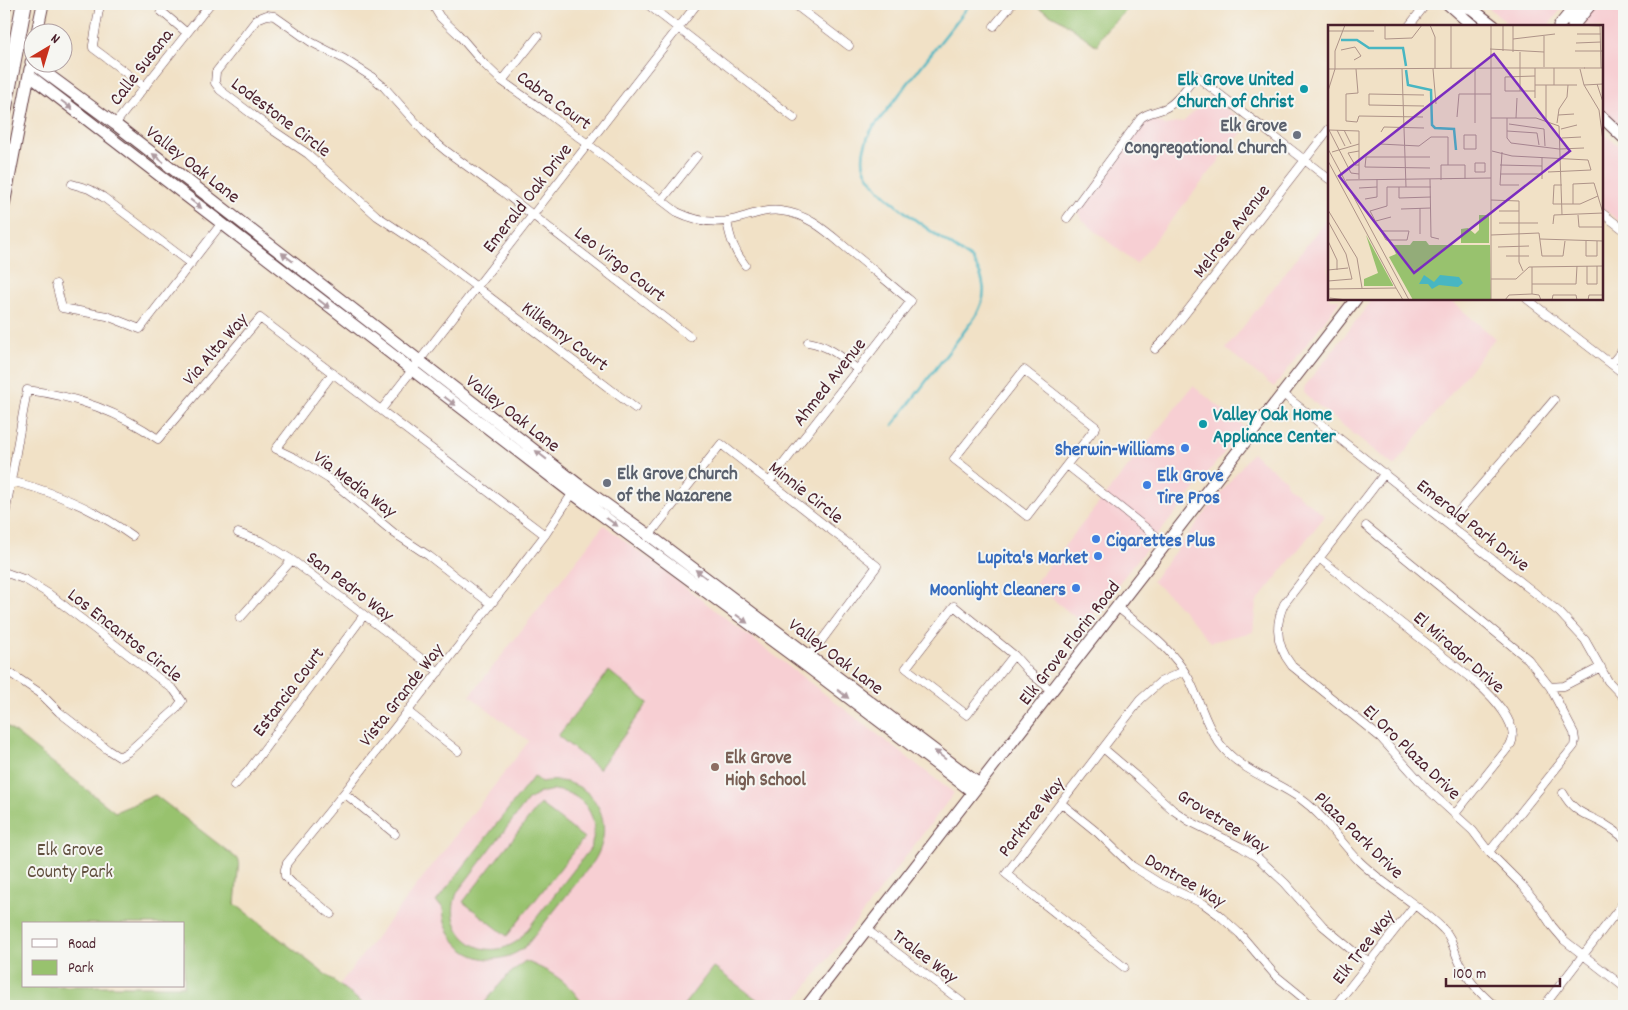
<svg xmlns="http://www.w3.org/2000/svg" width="1628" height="1010" font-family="Dekko,sans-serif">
  <rect width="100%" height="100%" fill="#f6f6f2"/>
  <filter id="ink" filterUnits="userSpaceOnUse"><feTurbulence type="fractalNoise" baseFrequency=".02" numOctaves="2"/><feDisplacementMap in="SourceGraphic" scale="10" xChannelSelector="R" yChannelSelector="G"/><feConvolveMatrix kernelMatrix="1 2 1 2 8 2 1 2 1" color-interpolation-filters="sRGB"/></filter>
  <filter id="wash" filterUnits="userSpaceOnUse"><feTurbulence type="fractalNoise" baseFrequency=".0096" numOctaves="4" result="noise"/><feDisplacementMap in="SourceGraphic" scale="20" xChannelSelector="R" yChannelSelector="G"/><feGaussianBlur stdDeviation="1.12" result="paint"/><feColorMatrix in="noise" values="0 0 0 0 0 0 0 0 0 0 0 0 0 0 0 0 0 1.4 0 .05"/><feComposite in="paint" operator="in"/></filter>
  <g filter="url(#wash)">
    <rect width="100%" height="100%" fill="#f1e1c6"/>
    <path fill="#f7cfd3" d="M1484,4H1565L1548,26H1510Z
      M1596,4H1624V129L1602,111V26H1579Z
      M1210,96L1248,125L1136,264L1083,221L1077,208L1146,116L1164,125L1183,122Z
      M1602,136H1606L1624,149V225L1602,208Z
      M1329,216V299H1341L1274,387L1226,349Z
      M1373,299H1449L1495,338L1394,466L1306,396L1303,391L1305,386Z
      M1193,386L1245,427L1085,625L1034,584Z
      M1252,453L1285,479L1287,486L1325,516L1256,603L1253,632L1211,642L1171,597L1152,581Z
      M604,525L954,793L792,1006H366L339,985L529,741L470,696Z"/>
    <path fill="#98c26e" stroke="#71704c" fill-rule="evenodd" d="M1031,4H1127V10C1114,23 1103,28 1097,46L1061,20Z
      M609,671L648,703L599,769L558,736Z
      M4,724L115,812L155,795L239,860L235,904L366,1006H4ZM24,924H184V986H24Z
      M534,776L541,782C590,772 620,820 594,861L526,946C491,975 444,953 443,907L436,902ZM553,790C585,792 602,819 590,849L520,939C484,968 439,932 458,891L528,800L540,793Z
      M540,804L584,838L507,936L463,902Z
      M525,961C552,972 568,981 584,1006H482L506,977Z
      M713,967L766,1006H683Z"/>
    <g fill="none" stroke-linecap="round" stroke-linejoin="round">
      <path stroke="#48b6c2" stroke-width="2.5" d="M893,425L975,317C988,296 986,280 972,260C948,242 870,194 864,166C861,155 866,139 872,129L970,4"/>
    </g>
  </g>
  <g filter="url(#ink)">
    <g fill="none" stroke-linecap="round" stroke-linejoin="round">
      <g stroke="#633c42" stroke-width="9">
        <path id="street" d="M100,4L93,45V48L145,87
          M161,4V11L187,33
          M432,4L440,17L458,34L483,63L502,81L547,113L677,212C696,221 716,225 736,219C751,215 765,209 781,211C811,214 832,237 855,255C874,270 892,286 911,301L769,482
          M647,4L794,118
          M794,4L849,46
          M994,26L1012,4
          M1409,26L1426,4
          M502,81L538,36
          M115,124L210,4
          M72,184L89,189L103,197L191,264
          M662,200L697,156
          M1602,213L1624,230
          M1067,218L1141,118C1149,111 1160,112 1169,106C1180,99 1188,85 1196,76L1329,179
          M727,221C730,238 734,251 745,265
          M56,284L62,308L107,316L140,329L221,224
          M1527,299L1624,374
          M808,342C828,345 842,357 858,370
          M1155,349L1167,337L1329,129
          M1611,364L1624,348
          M1024,370L1096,427L1027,516L954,459Z
          M333,373L276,449L295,458L329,479L394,533L429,556L491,604
          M1283,394L1559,612L1585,640L1608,681L1624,698
          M635,408L428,250L377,216L308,154L274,131L220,90L215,83L216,72L257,19L267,15L274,16L311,42L344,59L372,77L384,87L427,135L446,151L503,192L690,337
          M381,410L697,4
          M1067,465L1166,544
          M1385,473L1284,604C1274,626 1277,647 1292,666L1381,738L1425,787L1473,831L1489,852L1523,886L1536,902L1552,926L1564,940L1624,987
          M11,481C55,492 95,509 132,536
          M4,521L27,390C76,396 118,411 158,439L260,318L545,535
          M1448,524L1554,400
          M1366,526L1528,659L1550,687L1574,733L1575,740L1574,746L1489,852
          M238,533L263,542L292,560L439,672
          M648,537L721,444L877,566L807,660
          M1319,558L1478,684C1492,696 1520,725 1511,744L1455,814
          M4,572L26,580L49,594L174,690L182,701L176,709L128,752L119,757L108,750L59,712L40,693L4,669
          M954,606L1014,655L967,715L906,668Z
          M1117,607C1144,629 1172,648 1189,679C1201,703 1206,729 1225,750C1246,773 1276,781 1301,799C1325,816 1339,841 1360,862C1386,887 1418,904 1443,929C1452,937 1453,948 1458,959C1466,978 1479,993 1495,1006
          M240,618L292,560
          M1014,655L1029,672L1052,691
          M1550,687L1564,686L1601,667
          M407,711L458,751
          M1103,748L1137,777L1173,810L1189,821L1241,847L1257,857L1285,883L1323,926L1354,952L1370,962
          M234,786L248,771L364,615
          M344,793L395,834
          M1563,793C1574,813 1586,814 1604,824C1611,828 1618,833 1624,838
          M1061,803L1098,833L1132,866L1161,884L1204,904L1219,915L1240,934L1275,975L1313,1006
          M331,914L293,884L285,876V869L287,863L344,793L545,535L574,491
          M866,929L967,1006
          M1124,967L1006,874L1140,700L1160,682L1184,671
          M1335,1006L1414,906
          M1544,1006L1624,902"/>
      </g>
      <g stroke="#633c42" stroke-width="13">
        <path id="secondary" d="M1448,4L1473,26
          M1460,4L1472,9L1494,26
          M1559,26L1577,4
          M1573,26L1591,4
          M37,32L43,4
          M31,62L115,124L579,485L649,535L979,784
          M29,75L572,493L804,664L973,792
          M1602,117L1624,138
          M4,205L30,69
          M807,1006L1356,299"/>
      </g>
      <g stroke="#633c42" stroke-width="17">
        <path id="highway" d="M4,5V4
          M4,110L24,4"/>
      </g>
      <use href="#street" stroke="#fff" stroke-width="8"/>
      <use href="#secondary" stroke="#fff" stroke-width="11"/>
      <use href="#highway" stroke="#fff" stroke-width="15"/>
    </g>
    <defs><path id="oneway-solid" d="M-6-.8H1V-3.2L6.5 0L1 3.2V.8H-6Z" transform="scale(1.25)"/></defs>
    <g fill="#ae9aa0">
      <use href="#oneway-solid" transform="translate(67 105) rotate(37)"/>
      <use href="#oneway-solid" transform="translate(158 158) rotate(-142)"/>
      <use href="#oneway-solid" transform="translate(196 204) rotate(38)"/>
      <use href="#oneway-solid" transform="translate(287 257) rotate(-142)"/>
      <use href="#oneway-solid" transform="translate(324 304) rotate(38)"/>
      <use href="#oneway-solid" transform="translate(450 401) rotate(37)"/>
      <use href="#oneway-solid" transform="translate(541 455) rotate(-142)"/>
      <use href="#oneway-solid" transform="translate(612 522) rotate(36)"/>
      <use href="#oneway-solid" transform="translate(701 574) rotate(-143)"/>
      <use href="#oneway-solid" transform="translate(742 619) rotate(36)"/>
      <use href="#oneway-solid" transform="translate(843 694) rotate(37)"/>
      <use href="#oneway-solid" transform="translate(940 755) rotate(-143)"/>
    </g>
  </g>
  <g fill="#0f9aa8" stroke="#f6f6f2" stroke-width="2">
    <circle cx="1304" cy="89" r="5"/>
    <circle cx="1203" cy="424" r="5"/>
  </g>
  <g fill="#6b7280" stroke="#f6f6f2" stroke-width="2">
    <circle cx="1297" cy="135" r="5"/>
    <circle cx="607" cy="483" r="5"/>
  </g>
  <g fill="#3f7fe0" stroke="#f6f6f2" stroke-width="2">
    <circle cx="1185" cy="448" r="5"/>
    <circle cx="1147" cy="485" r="5"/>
    <circle cx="1096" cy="539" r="5"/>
    <circle cx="1098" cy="556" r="5"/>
    <circle cx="1076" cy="588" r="5"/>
  </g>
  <circle fill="#8d6e63" stroke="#f6f6f2" stroke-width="2" cx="715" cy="767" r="5"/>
  <g text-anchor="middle" stroke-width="4" stroke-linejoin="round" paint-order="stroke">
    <g font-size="19" fill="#4a1f2b" stroke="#f6f6f2">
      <text transform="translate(140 66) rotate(-52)" y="7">Calle Susana</text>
      <text transform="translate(555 99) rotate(36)" y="7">Cabra Court</text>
      <text transform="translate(282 116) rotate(37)" y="7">Lodestone Circle</text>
      <text transform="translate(194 163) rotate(38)" y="7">Valley Oak Lane</text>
      <text transform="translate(526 197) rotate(-52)" y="7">Emerald Oak Drive</text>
      <text transform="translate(1230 230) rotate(-52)" y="7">Melrose Avenue</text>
      <text transform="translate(621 263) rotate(38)" y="7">Leo Virgo Court</text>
      <text transform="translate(566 335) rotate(37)" y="7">Kilkenny Court</text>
      <text transform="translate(214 348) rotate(-49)" y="7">Via Alta Way</text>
      <text transform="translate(828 381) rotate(-52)" y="7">Ahmed Avenue</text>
      <text transform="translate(514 412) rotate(38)" y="7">Valley Oak Lane</text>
      <text transform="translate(356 483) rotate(37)" y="7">Via Media Way</text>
      <text transform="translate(807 491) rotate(38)" y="7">Minnie Circle</text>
      <text transform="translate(1474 524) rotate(38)" y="7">Emerald Park Drive</text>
      <text transform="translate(351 585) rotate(37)" y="7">San Pedro Way</text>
      <text transform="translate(126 634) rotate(38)" y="7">Los Encantos Circle</text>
      <text transform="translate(1068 642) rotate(-52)" y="7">Elk Grove Florin Road</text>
      <text transform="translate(1460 651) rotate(41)" y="7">El Mirador Drive</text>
      <text transform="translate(837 655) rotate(37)" y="7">Valley Oak Lane</text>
      <text transform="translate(287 691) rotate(-53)" y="7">Estancia Court</text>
      <text transform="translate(400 694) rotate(-52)" y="7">Vista Grande Way</text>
      <text transform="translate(1413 751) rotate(44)" y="7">El Oro Plaza Drive</text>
      <text transform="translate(1030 816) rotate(-52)" y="7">Parktree Way</text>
      <text transform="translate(1224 820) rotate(32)" y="7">Grovetree Way</text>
      <text transform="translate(1360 834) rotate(44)" y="7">Plaza Park Drive</text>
      <text transform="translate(1186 879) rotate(30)" y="7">Dontree Way</text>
      <text transform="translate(1362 946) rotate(-52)" y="7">Elk Tree Way</text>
      <text transform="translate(926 955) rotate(37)" y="7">Tralee Way</text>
    </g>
    <g font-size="19" font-weight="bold" fill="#0d838f" stroke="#f6f6f2" text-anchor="end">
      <text x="1294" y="85">Elk Grove United<tspan x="1294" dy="22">Church of Christ</tspan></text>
      <text x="1213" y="420" text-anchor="start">Valley Oak Home<tspan x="1213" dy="22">Appliance Center</tspan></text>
    </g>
    <g font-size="19" font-weight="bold" fill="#5b616d" stroke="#f6f6f2" text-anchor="end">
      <text x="1287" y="131">Elk Grove<tspan x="1287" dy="22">Congregational Church</tspan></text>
      <text x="617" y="479" text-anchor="start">Elk Grove Church<tspan x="617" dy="22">of the Nazarene</tspan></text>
    </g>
    <g font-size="19" font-weight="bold" fill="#366cbe" stroke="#f6f6f2" text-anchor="end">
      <text x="1175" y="455">Sherwin-Williams</text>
      <text x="1157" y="481" text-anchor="start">Elk Grove<tspan x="1157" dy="22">Tire Pros</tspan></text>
      <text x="1106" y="546" text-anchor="start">Cigarettes Plus</text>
      <text x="1088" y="563">Lupita's Market</text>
      <text x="1066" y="595">Moonlight Cleaners</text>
    </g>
    <g font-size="19" font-weight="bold" fill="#785e54" stroke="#f6f6f2" text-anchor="start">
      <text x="725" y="763">Elk Grove<tspan x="725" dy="22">High School</tspan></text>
    </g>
    <g font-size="19" fill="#61503f" stroke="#f6f6f2">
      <text x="70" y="855">Elk Grove<tspan x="70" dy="22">County Park</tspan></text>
    </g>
  </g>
  <g transform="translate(1328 25)">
    <rect width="275" height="275" fill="#f1e1c6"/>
    <path d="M151,190H161V218H133V204L140,203L147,209L151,205ZM38,210L65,260V261H36V254L50,248ZM85,216H98L101,220H162L163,275H85L61,232L68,229L64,220H82Z" fill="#98c26e"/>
    <path d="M96,250L106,257L112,250L131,252L135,258L130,262L111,260L104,264L100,259H91Z" fill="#48b6c2"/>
    <path fill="none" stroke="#48b6c2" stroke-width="2.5" d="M13,15H29L41,23H75L78,41M78,45L80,60L103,65L104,100L107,103L126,104L128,125"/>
    <path fill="none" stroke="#ae9388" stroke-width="1" d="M57,0V14L84,13L94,0M102,0L107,12V43M163,0V31M175,0V26M249,0L272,1M272,0L273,43M0,6H46M249,9H273M216,11V42M185,14L227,9M248,18L273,17M162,24L216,27M13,25L27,22L33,31L26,35M247,26H274M185,27V0M192,27V66M163,29V275M123,43V0M175,43H257M207,43V73M226,43V60M256,43H275M0,44L177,43M7,44V26L17,0M28,44L30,68L18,69V96L29,97L31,91L95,92M74,44L78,162M105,44L108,79M252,44L256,60L271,85L275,116M269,59L275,77M207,60H249M218,60V97M256,60L275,59M0,66L7,44M207,66H177V52L207,51M96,70L41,69V80L96,81M230,90L246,89M129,92L131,69H163M163,93H208L231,101L234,190M179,93V113L183,118L231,124L256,123M188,93L189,73M147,98V44M229,98L231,84L239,72L240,60M181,99L216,104L217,121M233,104L249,100M1,105L31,106V154M1,105L23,148L31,149M9,105L17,121M16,105L23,119M179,106L209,108L211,120M53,107L56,102L96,103M136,110H148V124H136ZM234,113L253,112M52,119L91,121L103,112H120V140M0,124L81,275M164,126L184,131L260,135L263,145L220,147M4,127L31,119M174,127L172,160H191M102,132H38L37,142L102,143M0,136L68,263M147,138H157V147H147ZM31,140H27L20,128L31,126M172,140L214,141M172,149H214M102,154L103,212L111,214M214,154V132M18,155L163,153M113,155V140H137V154M234,160H226L225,179H252L270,171M71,162V173L103,172M31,163L49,162M37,174L49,172V154M163,175L191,176V237L195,246M245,179V159L266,158L275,188M92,183V209M73,184L103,183M0,185L29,233L34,263M171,186H191M250,190L251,202H275M0,196L18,229L24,254L0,256M48,196L63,192M171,198H210M225,199L226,190L275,188M53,206H81L79,215H58L50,201L42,186L59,181V162H103M163,210L211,208L214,231H235L237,216M212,214L275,216M0,216L9,235V245M258,216V231H269V216M170,222L201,221M178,231H201M259,241V259H269V241M204,242V269M0,245L20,243M163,254H188L201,242L275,241M204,259H248L249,241M0,264L68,263L75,275M2,273L19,275M177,275L181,270L204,269L211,270L213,275M224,275L225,270H248L249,275M260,275L261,270H275"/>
    <path fill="#7b2cbf" fill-opacity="0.15" stroke="#7b2cbf" stroke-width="2.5" d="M166,29L242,126L86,248L11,151Z"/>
    <rect width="275" height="275" fill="none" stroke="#4a1f2b" stroke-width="2.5"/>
  </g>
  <rect width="1628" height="1010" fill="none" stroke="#f6f6f2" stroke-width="20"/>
  <rect x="22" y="922" width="162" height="65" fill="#f6f6f2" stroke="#b1a0a2"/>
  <rect x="32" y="939" width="25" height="8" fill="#ffffff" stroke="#b1a0a2"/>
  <text x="68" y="948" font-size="15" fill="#4a1f2b">Road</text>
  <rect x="32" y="960" width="25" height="15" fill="#98c26e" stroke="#b1a0a2"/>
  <text x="68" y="972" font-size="15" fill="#4a1f2b">Park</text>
  <g transform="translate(48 48) rotate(38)"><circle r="24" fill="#f6f6f2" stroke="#b1a0a2"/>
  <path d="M0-4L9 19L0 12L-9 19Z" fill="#c8321e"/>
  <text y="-8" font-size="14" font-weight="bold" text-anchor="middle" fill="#4a1f2b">N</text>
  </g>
  <path d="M1446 978v8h114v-8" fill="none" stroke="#4a1f2b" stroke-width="2.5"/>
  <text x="1453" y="978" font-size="15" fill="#4a1f2b" stroke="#f6f6f2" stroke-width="4" paint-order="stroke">100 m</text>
</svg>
